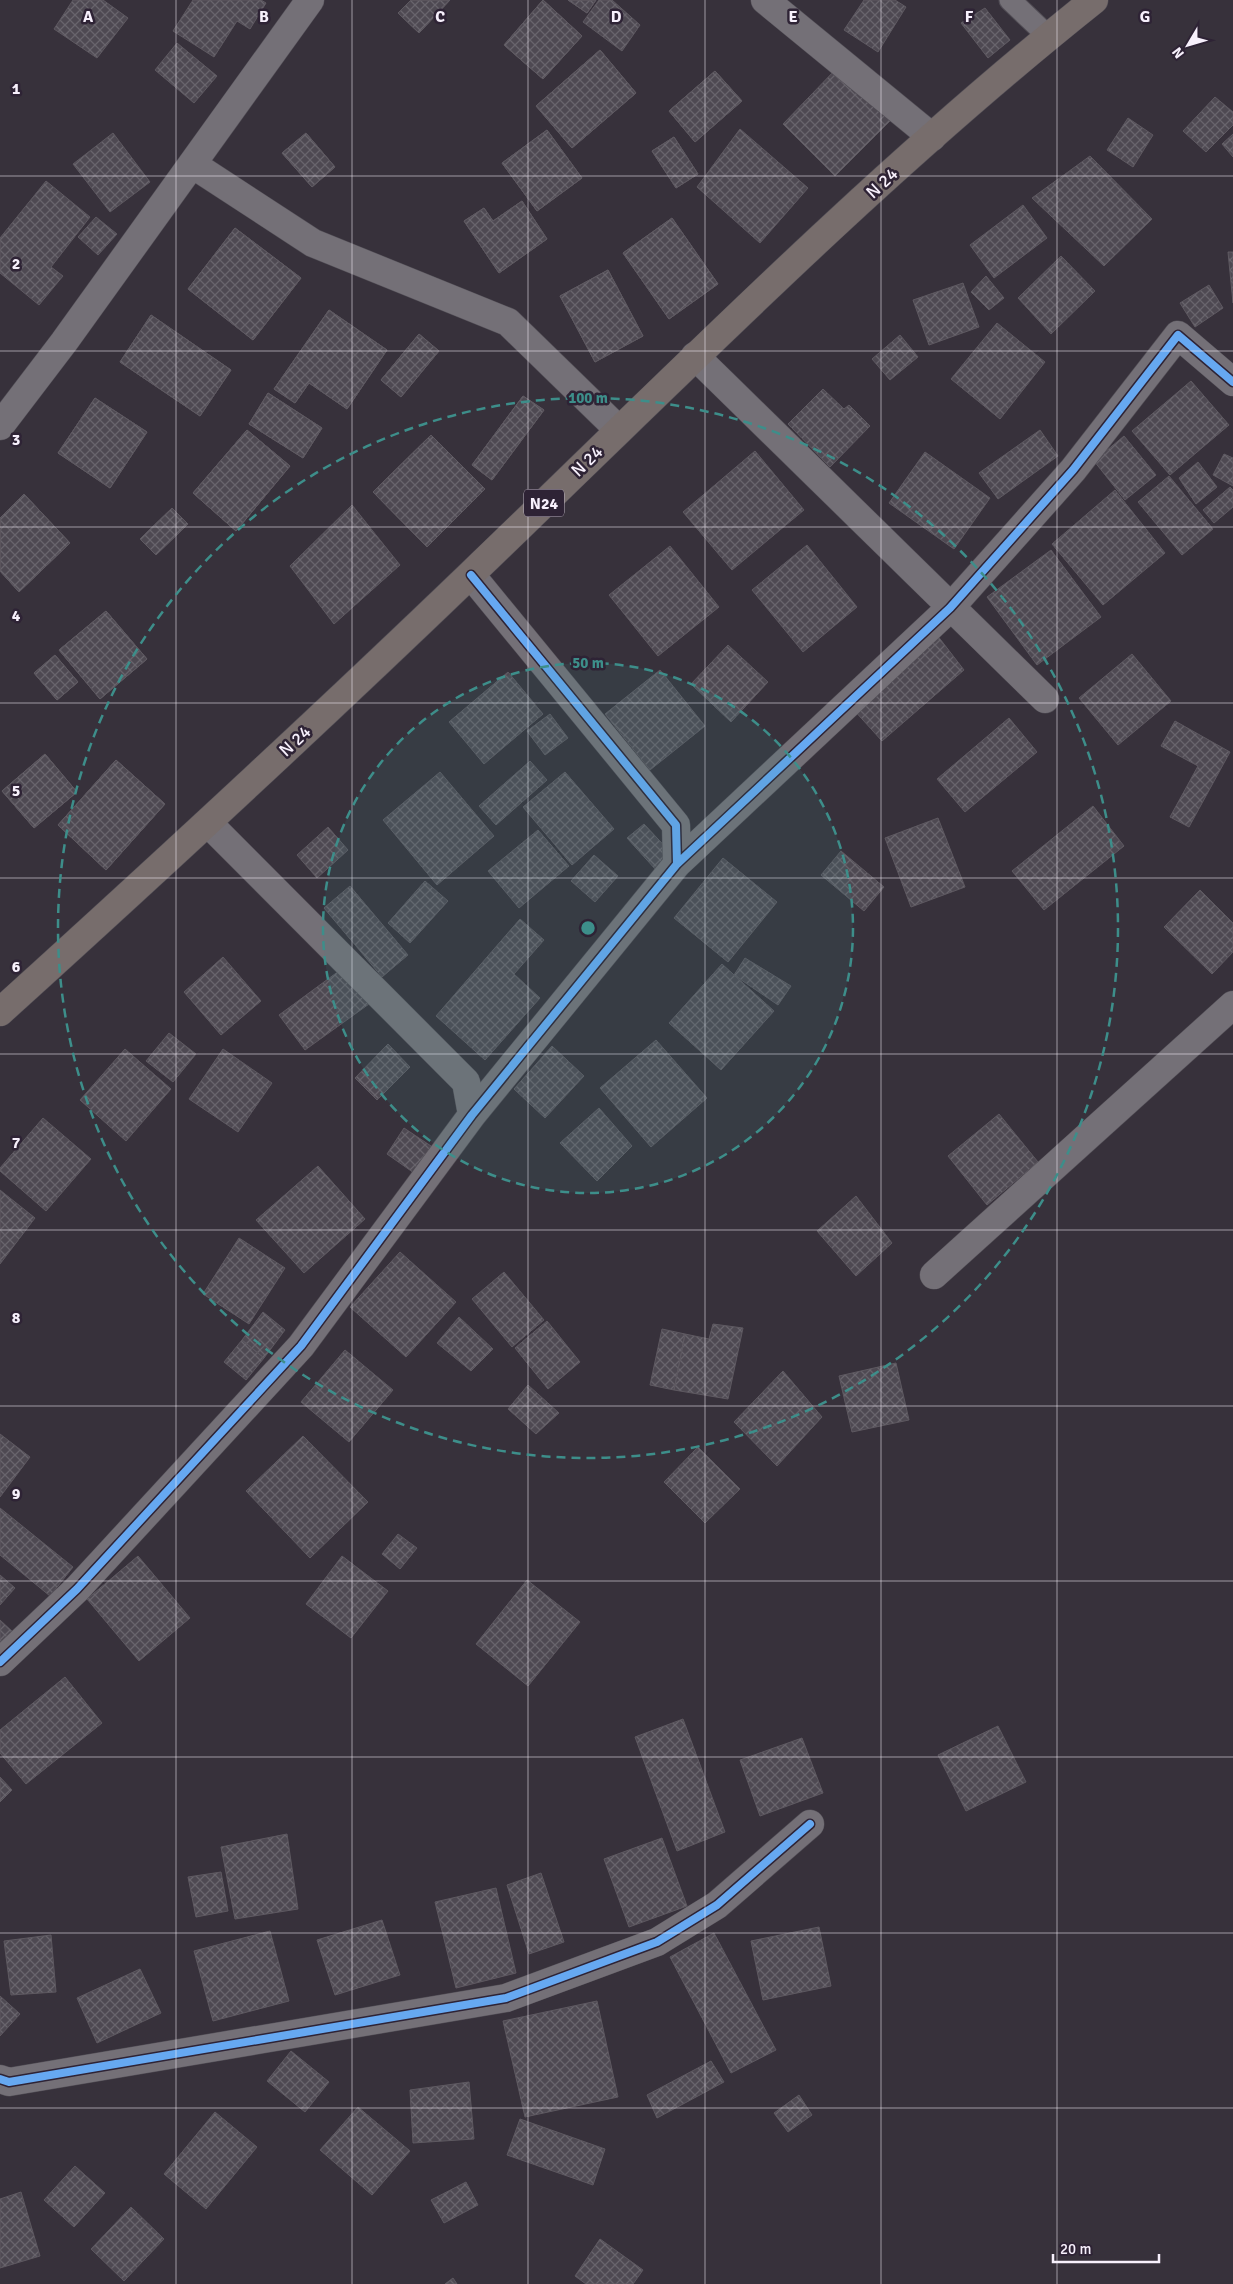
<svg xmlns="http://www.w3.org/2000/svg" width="1233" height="2284" font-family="Signika,sans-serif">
  <defs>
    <pattern id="building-cross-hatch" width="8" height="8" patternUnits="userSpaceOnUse" patternTransform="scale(1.25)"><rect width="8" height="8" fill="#4e4952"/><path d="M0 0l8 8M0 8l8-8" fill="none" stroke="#68646c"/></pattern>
  </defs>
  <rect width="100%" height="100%" fill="#37313b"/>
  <path fill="url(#building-cross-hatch)" stroke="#5e5961" d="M73,0H103L128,18L97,58L54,29Z
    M193,0H261L266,3L250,29L237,21L214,57L173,31Z
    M411,0H450L419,33L398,13Z
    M411,0H450L419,33L398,13Z
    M543,0L582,36L543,79L504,45Z
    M543,0L582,36L543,79L504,45Z
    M568,0H596L587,13Z
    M568,0H596L587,13Z
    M599,0H612L640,25L622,51L583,22Z
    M864,0H895L906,7L878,52L844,30Z
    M985,8L1010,40L988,58L961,23Z
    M177,43L217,76L194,103L155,70Z
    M600,50L636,93L572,148L536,106Z
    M600,50L636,93L572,148L536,106Z
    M837,68L890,121L835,176L783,124Z
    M715,71L742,101L695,142L669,111Z
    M715,71L742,101L695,142L669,111Z
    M1215,97L1233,112V125L1206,152L1183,131Z
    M1128,118L1153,135L1133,167L1107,150Z
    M740,129L808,188L760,243L697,187Z
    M547,130L582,178L537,211L502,163Z
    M547,130L582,178L537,211L502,163Z
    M113,133L150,182L110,212L73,164Z
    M306,133L335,167L312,187L282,153Z
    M306,133L335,167L312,187L282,153Z
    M1233,134V157L1222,144Z
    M674,137L698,174L676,188L652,151Z
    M674,137L698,174L676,188L652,151Z
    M1090,156L1152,219L1104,266L1032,198Z
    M46,181L90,217L51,267L63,276L39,305L0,273V238Z
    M522,201L547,239L499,273L464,221L484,208L493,221Z
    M522,201L547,239L499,273L464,221L484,208L493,221Z
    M1023,205L1047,238L994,278L970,245Z
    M96,217L117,234L98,255L78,237Z
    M672,218L718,284L669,319L623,253Z
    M672,218L718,284L669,319L623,253Z
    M235,228L301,278L253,340L188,289Z
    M235,228L301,278L253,340L188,289Z
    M1228,252H1233V303Z
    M1061,256L1095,291L1051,334L1018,298Z
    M608,270L643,336L595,362L560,296Z
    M608,270L643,336L595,362L560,296Z
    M986,276L1004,298L989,310L971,292Z
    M963,283L979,327L929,345L913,300Z
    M1209,285L1223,308L1195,327L1180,303Z
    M329,310L387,350L347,409L309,383L295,403L274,389Z
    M329,310L387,350L347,409L309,383L295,403L274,389Z
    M151,315L231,370L200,416L120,362Z
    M151,315L231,370L200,416L120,362Z
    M997,323L1045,362L1000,419L951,379Z
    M419,334L439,351L401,397L381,380Z
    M419,334L439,351L401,397L381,380Z
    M900,335L918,357L890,380L872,359Z
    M1191,381L1229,425L1170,475L1132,431Z
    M823,389L844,409L849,405L870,426L830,467L788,424Z
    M268,393L322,428L303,458L249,424Z
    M268,393L322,428L303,458L249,424Z
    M523,396L544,410L492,480L472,465Z
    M523,396L544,410L492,480L472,465Z
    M95,398L147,432L110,488L58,453Z
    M95,398L147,432L110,488L58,453Z
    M247,430L290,466L236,531L193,493Z
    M247,430L290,466L236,531L193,493Z
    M1040,430L1058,456L998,499L979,473Z
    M431,435L485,489L427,547L373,492Z
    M431,435L485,489L427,547L373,492Z
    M1124,436L1156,475L1125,500L1094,461Z
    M755,451L804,510L732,570L683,512Z
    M925,452L990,498L954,549L889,503Z
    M1224,454L1233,458V486L1213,475Z
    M1198,462L1217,487L1196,504L1179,478Z
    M1169,476L1213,529L1182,555L1138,502Z
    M1230,487L1233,490V507L1214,523L1203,510Z
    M1115,490L1165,553L1103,605L1052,544Z
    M24,494L70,543L19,592L0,571V518Z
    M24,494L70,543L19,592L0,571V518Z
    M352,505L400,565L334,624L290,566Z
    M172,508L188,524L156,555L140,539Z
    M172,508L188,524L156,555L140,539Z
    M807,545L857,607L803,652L752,590Z
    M670,546L719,607L658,656L609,595Z
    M1051,550L1101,617L1037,665L987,597Z
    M106,611L147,659L100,699L59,650Z
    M106,611L147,659L100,699L59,650Z
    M937,635L964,670L882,741L853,709Z
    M728,645L768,682L731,722L691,684Z
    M1132,654L1171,701L1118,745L1079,698Z
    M55,655L78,682L57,700L34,673Z
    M55,655L78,682L57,700L34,673Z
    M660,670L705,726L650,770L605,714Z
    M508,672L543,714L484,764L449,722Z
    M550,714L568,738L545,755L527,731Z
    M1009,718L1037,752L965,812L937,779Z
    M1175,721L1230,752L1189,827L1170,817L1198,766L1161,746Z
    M45,754L77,792L34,828L2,791Z
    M45,754L77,792L34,828L2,791Z
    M116,760L165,804L106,870L58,825Z
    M116,760L165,804L106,870L58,825Z
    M530,761L547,780L496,825L479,806Z
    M440,772L494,836L437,885L383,820Z
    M565,772L614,829L572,865L523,807Z
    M1093,806L1124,846L1044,910L1012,871Z
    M938,818L965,887L911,907L885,838Z
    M644,824L672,854L656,870L627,838Z
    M328,827L348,850L317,878L297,855Z
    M538,830L569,866L519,908L488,871Z
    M841,851L884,887L864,911L821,875Z
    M594,855L618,876L595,902L571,881Z
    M723,858L777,902L728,962L674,918Z
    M425,881L448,901L410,943L388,923Z
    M350,886L408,955L382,977L324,908Z
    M1200,890L1233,923V952L1212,974L1164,927Z
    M520,919L544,940L514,974L540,998L485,1060L436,1016Z
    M223,957L261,1001L221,1035L184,992Z
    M745,958L791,986L778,1005L734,975Z
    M722,964L774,1011L721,1070L669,1023Z
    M343,968L369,1004L305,1050L279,1015Z
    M169,1033L196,1054L173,1082L146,1061Z
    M656,1040L707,1098L651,1147L600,1088Z
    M388,1044L410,1067L377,1100L355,1078Z
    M552,1046L584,1076L545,1118L514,1089Z
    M125,1049L171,1089L126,1141L80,1100Z
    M223,1049L272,1083L238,1132L189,1099Z
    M599,1108L632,1146L597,1181L560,1143Z
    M999,1114L1038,1162L987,1205L948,1156Z
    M43,1118L91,1159L46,1211L0,1171V1168Z
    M404,1128L431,1146L414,1173L387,1154Z
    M318,1166L365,1219L304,1273L256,1220Z
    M0,1190L35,1218L0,1264Z
    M856,1196L892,1243L856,1276L817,1231Z
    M239,1238L285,1268L249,1324L203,1294Z
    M400,1252L456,1302L406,1357L350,1307Z
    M504,1272L544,1320L512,1347L472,1299Z
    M263,1312L285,1330L264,1358L242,1340Z
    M459,1317L493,1349L471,1371L437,1343Z
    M547,1321L580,1362L548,1389L515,1348Z
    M713,1324L743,1328L728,1399L674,1390L685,1334L709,1339Z
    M662,1329L685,1334L674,1390L650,1385Z
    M242,1340L264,1358L246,1380L224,1362Z
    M345,1350L393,1390L349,1442L301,1402Z
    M896,1363L909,1420L852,1432L839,1376Z
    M783,1371L822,1417L777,1466L734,1422Z
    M528,1385L559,1413L536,1434L508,1409Z
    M0,1434L30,1457L0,1497Z
    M303,1436L368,1502L310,1558L246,1491Z
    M698,1447L740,1489L705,1523L664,1482Z
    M0,1508L73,1567L50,1596L0,1555Z
    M398,1534L417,1548L400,1569L382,1554Z
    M138,1556L190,1618L139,1661L87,1599Z
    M342,1556L388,1591L351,1638L306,1604Z
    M0,1575L15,1588L0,1605Z
    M527,1580L580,1622L528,1686L476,1644Z
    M0,1620L14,1633L0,1649Z
    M65,1677L102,1723L26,1784L0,1753V1730Z
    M683,1719L725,1832L677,1851L635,1737Z
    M998,1726L1026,1782L966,1811L938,1755Z
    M802,1738L823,1793L760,1816L740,1760Z
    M0,1777L12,1790L0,1802Z
    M287,1834L298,1909L235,1919L221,1847Z
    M662,1838L687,1906L629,1927L604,1859Z
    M221,1872L228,1911L196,1917L188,1877Z
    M541,1873L564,1942L529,1954L507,1885Z
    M496,1888L516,1973L456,1988L435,1902Z
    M382,1920L400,1975L335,1995L317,1940Z
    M819,1927L831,1986L763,2000L751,1941Z
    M270,1931L289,2001L213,2021L194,1951Z
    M714,1933L776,2050L731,2073L670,1957Z
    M51,1935L56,1992L11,1995L4,1941Z
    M140,1969L161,2013L97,2043L77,1998Z
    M0,1996L20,2014L0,2036Z
    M597,2001L618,2097L525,2117L503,2021Z
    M291,2051L329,2082L305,2112L267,2081Z
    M711,2061L724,2082L657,2118L647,2095Z
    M469,2082L474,2139L413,2143L410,2090Z
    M799,2095L812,2115L788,2132L774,2113Z
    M358,2107L410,2151L372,2195L320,2150Z
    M215,2112L257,2147L206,2209L164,2174Z
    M520,2119L605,2149L593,2185L507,2155Z
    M75,2166L105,2193L74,2227L44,2200Z
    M466,2182L478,2205L444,2223L431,2200Z
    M21,2192L40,2256L0,2268V2199Z
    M131,2207L164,2239L124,2281L91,2249Z
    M600,2239L643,2270L633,2284H586L575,2276Z
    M453,2278L457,2284H445Z"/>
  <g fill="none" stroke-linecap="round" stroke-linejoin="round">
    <g stroke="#524e56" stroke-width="23">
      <path id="service" d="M1010,0L1048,36"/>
    </g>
    <g stroke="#524e56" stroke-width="29">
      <path id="minor" d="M765,0L932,137
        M192,164L313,243L508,322L619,430
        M695,356L1045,699
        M0,426L64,342L310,0
        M208,823L466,1082L472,1115
        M677,864L950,608L1073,470L1178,335L1233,382
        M934,1275L1233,1005
        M0,1662L77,1589L301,1346L472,1115L677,864L676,825L471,575
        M0,2079L9,2082L506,1998L657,1942L717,1905L810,1824"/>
    </g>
    <g stroke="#524e56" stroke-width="29">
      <path id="primary" d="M0,1012C159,868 317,722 472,573C675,378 873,176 1094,0"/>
    </g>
    <use href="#service" stroke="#747077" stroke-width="21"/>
    <use href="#minor" stroke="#747077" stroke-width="28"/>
    <use href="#primary" stroke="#776d6c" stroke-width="28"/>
    <g stroke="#2e2335" stroke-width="11">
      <path id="cycleway" d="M677,864L950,608L1073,470L1178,335L1233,382
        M0,1662L77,1589L301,1346L472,1115L677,864L676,825L471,575
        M0,2079L9,2082L506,1998L657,1942L717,1905L810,1824"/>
    </g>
    <use href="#cycleway" stroke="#66a8f1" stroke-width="8"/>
  </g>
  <path fill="none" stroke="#f7f0fc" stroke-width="1" stroke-opacity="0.55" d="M176,0V2284M352,0V2284M528,0V2284M705,0V2284M881,0V2284M1057,0V2284M0,176H1233M0,351H1233M0,527H1233M0,703H1233M0,878H1233M0,1054H1233M0,1230H1233M0,1406H1233M0,1581H1233M0,1757H1233M0,1933H1233M0,2108H1233"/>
  <circle cx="588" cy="928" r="265" fill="#3d8e8a" fill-opacity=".12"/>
  <g fill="none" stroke="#3d8e8a" stroke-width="2.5" stroke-dasharray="9 6">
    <circle cx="588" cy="928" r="265"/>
    <circle cx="588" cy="928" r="530"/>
  </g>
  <g text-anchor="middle" stroke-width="5" stroke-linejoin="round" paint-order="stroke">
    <rect fill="#2e2335" stroke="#bbb2c0" stroke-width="1" x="524" y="489.5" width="40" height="27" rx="4"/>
    <g font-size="16" font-weight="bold" fill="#f7f0fc">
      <text x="544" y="509">N24</text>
    </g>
    <g font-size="18" fill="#f7f0fc" stroke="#2e2335">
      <text transform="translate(882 183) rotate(-43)" y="6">N 24</text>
      <text transform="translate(587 461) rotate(-44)" y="6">N 24</text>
      <text transform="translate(295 741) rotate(-43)" y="6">N 24</text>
    </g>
  </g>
  <g font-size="16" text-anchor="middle" font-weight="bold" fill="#f7f0fc" stroke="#2e2335" stroke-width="5" stroke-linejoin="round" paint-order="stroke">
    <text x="88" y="22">A</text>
    <text x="264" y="22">B</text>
    <text x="440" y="22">C</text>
    <text x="616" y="22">D</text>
    <text x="793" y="22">E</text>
    <text x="969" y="22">F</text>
    <text x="1145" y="22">G</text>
    <text x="16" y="94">1</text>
    <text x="16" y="269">2</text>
    <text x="16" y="445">3</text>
    <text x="16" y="621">4</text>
    <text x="16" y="796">5</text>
    <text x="16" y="972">6</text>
    <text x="16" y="1148">7</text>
    <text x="16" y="1323">8</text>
    <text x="16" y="1499">9</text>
  </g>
  <circle cx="588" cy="928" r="8" fill="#3d8e8a" stroke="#2e2335" stroke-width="2.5"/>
  <g font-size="15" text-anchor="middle" font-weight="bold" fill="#3d8e8a" stroke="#2e2335" stroke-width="5" stroke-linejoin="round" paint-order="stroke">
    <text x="588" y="403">100 m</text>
    <text x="588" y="668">50 m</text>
  </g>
  <g transform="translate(1188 45) rotate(232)" stroke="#2e2335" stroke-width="4" paint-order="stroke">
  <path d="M0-4L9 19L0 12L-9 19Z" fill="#f7f0fc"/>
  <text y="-8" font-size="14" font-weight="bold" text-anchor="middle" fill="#f7f0fc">N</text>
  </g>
  <path d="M1053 2254v8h106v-8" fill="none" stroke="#f7f0fc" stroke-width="2.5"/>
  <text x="1060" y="2254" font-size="15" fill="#f7f0fc" stroke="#2e2335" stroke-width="4" paint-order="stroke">20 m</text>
</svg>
